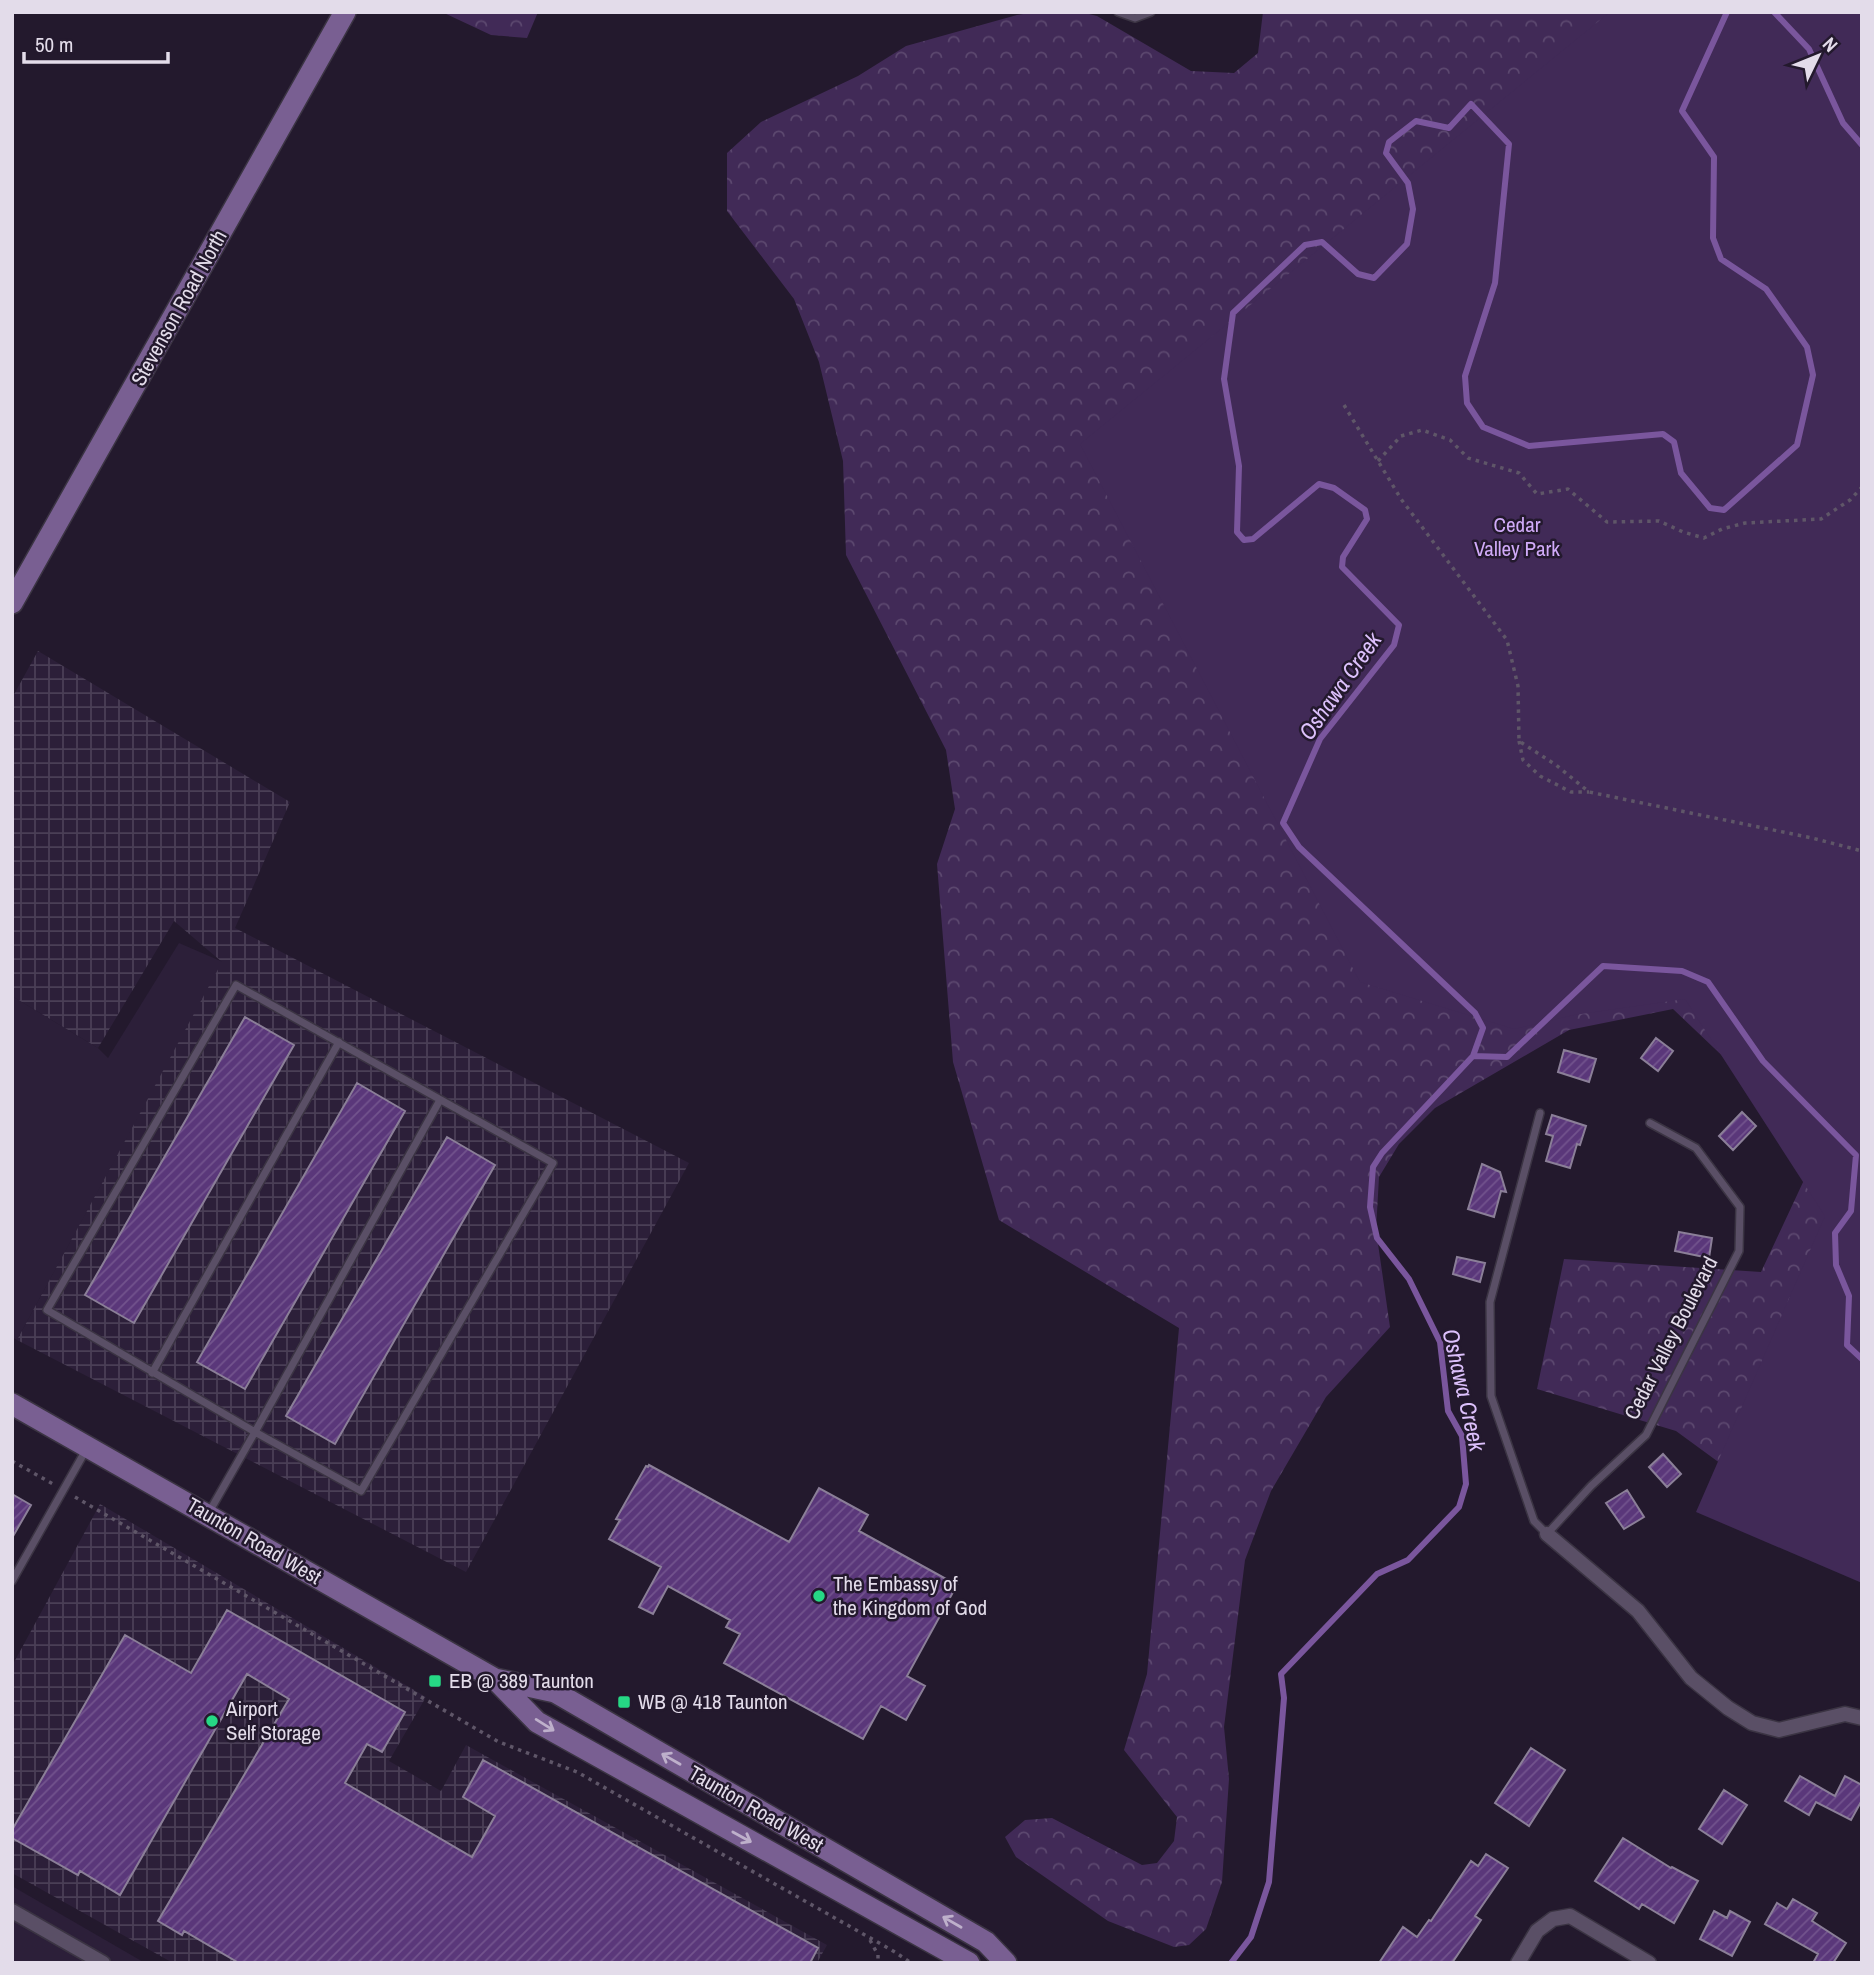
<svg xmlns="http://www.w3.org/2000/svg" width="1874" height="1975" font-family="'Archivo Narrow',sans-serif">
  <defs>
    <pattern id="industrial-grid" width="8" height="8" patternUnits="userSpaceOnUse" patternTransform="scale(1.75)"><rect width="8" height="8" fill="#2c1f39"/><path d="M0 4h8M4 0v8" fill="none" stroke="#4a3f56"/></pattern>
    <pattern id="forest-crowns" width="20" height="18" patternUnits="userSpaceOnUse" patternTransform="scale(1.75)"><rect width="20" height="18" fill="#412a57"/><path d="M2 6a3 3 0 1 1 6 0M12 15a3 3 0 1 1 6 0" fill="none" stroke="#5c486f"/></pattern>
    <pattern id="building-hatch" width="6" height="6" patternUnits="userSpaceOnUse" patternTransform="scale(1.75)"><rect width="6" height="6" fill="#5a377a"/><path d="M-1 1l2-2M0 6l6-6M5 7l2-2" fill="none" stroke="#72538d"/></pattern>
  </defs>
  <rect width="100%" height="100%" fill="#23192d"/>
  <path fill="#2c1f39" d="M179,943L223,962L17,1340L12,1337V996L98,1048L108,1058Z
    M12,1886L145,1963H12Z"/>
  <path fill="url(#industrial-grid)" d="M38,651L290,802L235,928L689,1163L466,1572L17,1340L222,962L174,921L98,1048L12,996V698Z
    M100,1504L426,1697L389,1761L441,1791L466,1745L827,1945L817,1963H173L12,1873V1666Z"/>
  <path fill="url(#forest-crowns)" d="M442,12H538L527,38L491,35Z
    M1036,12H1081L1097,16L1191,71L1234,73L1258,53L1263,12H1862V1536L1814,1532L1676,1431L1537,1389L1564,1259L1761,1272L1819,1148L1673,1009L1569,1030L1435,1108L1399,1144L1379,1177L1376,1230L1390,1327L1326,1397L1271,1491L1245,1560L1224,1727L1229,1779L1222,1882L1206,1929L1189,1945L1174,1947L1108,1921L1016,1857L1005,1837L1025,1820L1052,1818L1142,1865L1157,1863L1174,1841L1177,1817L1124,1750L1147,1674L1179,1328L999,1220L953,1062L937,864L955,809L946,750L846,555L843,461L819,362L794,299L727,211V153L761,122L858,76L906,46L1017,15Z"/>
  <path fill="#412a57" d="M1610,12H1862V1583L1696,1512L1825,1216L1685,999L1574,1015L1514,1029L1360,982L1080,444Z"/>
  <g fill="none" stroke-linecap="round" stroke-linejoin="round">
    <path stroke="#7a569d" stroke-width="6" d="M1774,12L1809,49L1843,123L1862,145
      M1473,1056L1507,1057L1603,966L1682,971L1708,982L1763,1061L1856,1155L1851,1211L1835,1233L1836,1265L1849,1296L1847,1345L1862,1359
      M1231,1963L1251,1937L1269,1882L1284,1698L1281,1674L1377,1574L1408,1560L1459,1507L1466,1484L1462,1436L1448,1411L1440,1342L1409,1279L1377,1238L1370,1207L1373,1167L1382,1153L1473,1056L1483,1028L1475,1013L1299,847L1283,823L1320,739L1394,645L1399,625L1342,567L1343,557L1367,519L1365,510L1334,488L1319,484L1253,539L1244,540L1237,532L1239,466L1224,379L1233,313L1305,245L1322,242L1358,274L1374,278L1407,244L1413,209L1408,183L1386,153L1389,142L1416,121L1449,128L1471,104L1509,144L1495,283L1465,376L1467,403L1483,427L1529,446L1663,434L1674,442L1681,473L1710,508L1724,510L1797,445L1813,375L1807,347L1766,289L1721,259L1713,238L1714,157L1682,111L1727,12"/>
  </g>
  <path fill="url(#building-hatch)" stroke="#8b7f98" stroke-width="2" d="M245,1017L294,1045L134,1323L85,1295Z
    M1656,1038L1673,1051L1658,1071L1641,1058Z
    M1564,1050L1596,1059L1589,1082L1558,1072Z
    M357,1083L405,1111L245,1389L197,1362Z
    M1742,1112L1756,1126L1733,1150L1719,1136Z
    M1552,1115L1586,1126L1580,1145L1577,1144L1570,1168L1546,1161L1553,1136L1546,1134Z
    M447,1137L495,1165L335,1444L286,1416Z
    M1482,1164L1500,1172L1506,1192L1501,1191L1494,1217L1468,1209Z
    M1679,1232L1712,1238L1709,1258L1675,1251Z
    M1457,1257L1485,1263L1480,1282L1453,1274Z
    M1663,1454L1681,1474L1667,1487L1649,1467Z
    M649,1465L789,1542L819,1488L868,1515L859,1531L957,1585L907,1676L925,1686L906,1720L881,1706L863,1739L724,1663L740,1634L726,1627L730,1620L668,1586L653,1614L639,1607L661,1567L609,1539L620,1520L616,1519L646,1466L648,1467Z
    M1627,1490L1644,1517L1624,1529L1606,1503Z
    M12,1494L31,1505L12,1538Z
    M227,1610L405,1712L382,1752L367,1744L345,1783L472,1857L495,1816L463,1797L483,1760L818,1948L810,1963H239L184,1931L182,1935L158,1921L289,1699L247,1674L120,1895L80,1871L78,1875L12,1838V1830L125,1635L191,1673Z
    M1531,1748L1565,1770L1529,1826L1495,1803Z
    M1800,1776L1835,1796L1845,1776L1862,1785V1800L1851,1820L1816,1802L1809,1815L1785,1801Z
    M1724,1790L1747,1805L1722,1844L1699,1829Z
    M1623,1838L1671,1868L1672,1867L1698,1881L1674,1923L1642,1904L1639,1909L1595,1881Z
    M1486,1854L1508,1868L1475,1916L1481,1920L1452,1963H1379L1403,1927L1417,1937L1429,1920L1431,1921L1471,1861L1478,1866Z
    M1793,1899L1817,1913L1812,1921L1846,1943L1833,1963H1813L1818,1954L1765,1924L1777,1903L1787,1909Z
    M1714,1911L1727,1918L1730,1911L1750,1922L1732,1956L1700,1939Z"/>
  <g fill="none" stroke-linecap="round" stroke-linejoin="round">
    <g stroke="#3b3443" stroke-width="10">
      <path id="lane" d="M1118,12L1135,18L1151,12
        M1540,1113L1490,1302L1491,1396L1534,1521L1547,1534L1591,1486L1646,1435L1739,1251L1740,1207L1696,1148L1650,1123
        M152,1373L339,1042
        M208,1514L255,1432L361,1491L553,1163L236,985L47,1310L255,1432L440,1100
        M12,1581L87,1448"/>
    </g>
    <g stroke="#3b3443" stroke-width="17">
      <path id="street" d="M1547,1534L1638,1611L1691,1678L1728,1708L1752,1723L1779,1730L1845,1714L1862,1718
        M12,1911L103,1963
        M1518,1963L1537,1931L1553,1919L1570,1916L1649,1963"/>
    </g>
    <g stroke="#3b3443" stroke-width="24">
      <path id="secondary" d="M12,603L345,12
        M12,1404L495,1679L537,1722L969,1963
        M495,1679L555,1692L986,1942L1006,1963"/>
    </g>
    <path stroke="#5f5668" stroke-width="3.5" stroke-dasharray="3.5 5" stroke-linecap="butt" d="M1862,257V271
      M1344,405L1401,499L1507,640L1518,686L1519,741L1556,765L1589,792L1812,838L1862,851
      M1378,461L1401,436L1422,430L1450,440L1468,458L1519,473L1537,494L1568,489L1607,522L1659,521L1683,532L1704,538L1722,529L1745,523L1821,519L1850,500L1862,487
      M1519,741L1523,760L1540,776L1571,792H1589
      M12,1461L53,1484
      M75,1497L499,1742L577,1772L895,1952L911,1963
      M870,1940L878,1955V1963"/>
    <use href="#lane" stroke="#5a4f66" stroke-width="7"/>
    <use href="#street" stroke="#5a4f66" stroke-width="14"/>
    <use href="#secondary" stroke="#795f92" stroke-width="21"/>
  </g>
  <defs><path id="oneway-shaft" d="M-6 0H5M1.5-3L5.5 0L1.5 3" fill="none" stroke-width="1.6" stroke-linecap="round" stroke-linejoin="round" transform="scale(1.75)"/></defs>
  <g stroke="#beb0cb">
    <use href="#oneway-shaft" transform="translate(545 1725) rotate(32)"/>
    <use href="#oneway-shaft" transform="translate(671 1759) rotate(-150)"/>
    <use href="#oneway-shaft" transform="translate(742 1837) rotate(29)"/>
    <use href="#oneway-shaft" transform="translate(952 1922) rotate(-150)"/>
  </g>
  <g fill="#26d885" stroke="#23192d" stroke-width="2.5">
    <circle cx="819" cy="1596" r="7"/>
    <rect x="428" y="1674" width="14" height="14" rx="3.5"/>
    <rect x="617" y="1695" width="14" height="14" rx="3.5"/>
    <circle cx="212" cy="1721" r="7"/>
  </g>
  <g text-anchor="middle" stroke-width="5" stroke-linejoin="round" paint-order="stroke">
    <g font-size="21" fill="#e3dcea" stroke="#23192d">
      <text transform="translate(179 308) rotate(-61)" y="7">Stevenson Road North</text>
      <text transform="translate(1671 1338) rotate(-63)" y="7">Cedar Valley Boulevard</text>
      <text transform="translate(254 1541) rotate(30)" y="7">Taunton Road West</text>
      <text transform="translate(756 1809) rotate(30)" y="7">Taunton Road West</text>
    </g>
    <g font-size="21" fill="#d1abf9" stroke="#23192d">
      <text x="1517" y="532">Cedar<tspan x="1517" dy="24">Valley Park</tspan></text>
    </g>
    <g font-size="21" fill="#e3dcea" stroke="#23192d" text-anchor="start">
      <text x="833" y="1591">The Embassy of<tspan x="833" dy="24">the Kingdom of God</tspan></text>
      <text x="449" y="1688">EB @ 389 Taunton</text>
      <text x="638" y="1709">WB @ 418 Taunton</text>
      <text x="226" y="1716">Airport<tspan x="226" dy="24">Self Storage</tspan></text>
    </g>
    <g font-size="23" font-style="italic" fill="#dcc0fb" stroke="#23192d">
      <text transform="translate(1340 686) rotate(-55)" y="8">Oshawa Creek</text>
      <text transform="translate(1464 1390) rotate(77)" y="8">Oshawa Creek</text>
    </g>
  </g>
  <rect width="1874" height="1975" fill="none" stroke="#e3dcea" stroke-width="28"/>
  <g transform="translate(1818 56) rotate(47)" stroke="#23192d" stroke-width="5" paint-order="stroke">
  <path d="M0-5L12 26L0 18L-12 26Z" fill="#e3dcea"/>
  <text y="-10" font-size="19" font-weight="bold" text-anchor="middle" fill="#e3dcea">N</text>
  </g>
  <path d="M24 52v10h144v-10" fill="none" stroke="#e3dcea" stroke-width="3.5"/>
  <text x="35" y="52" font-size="21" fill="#e3dcea" stroke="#23192d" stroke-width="5" paint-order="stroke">50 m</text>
</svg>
